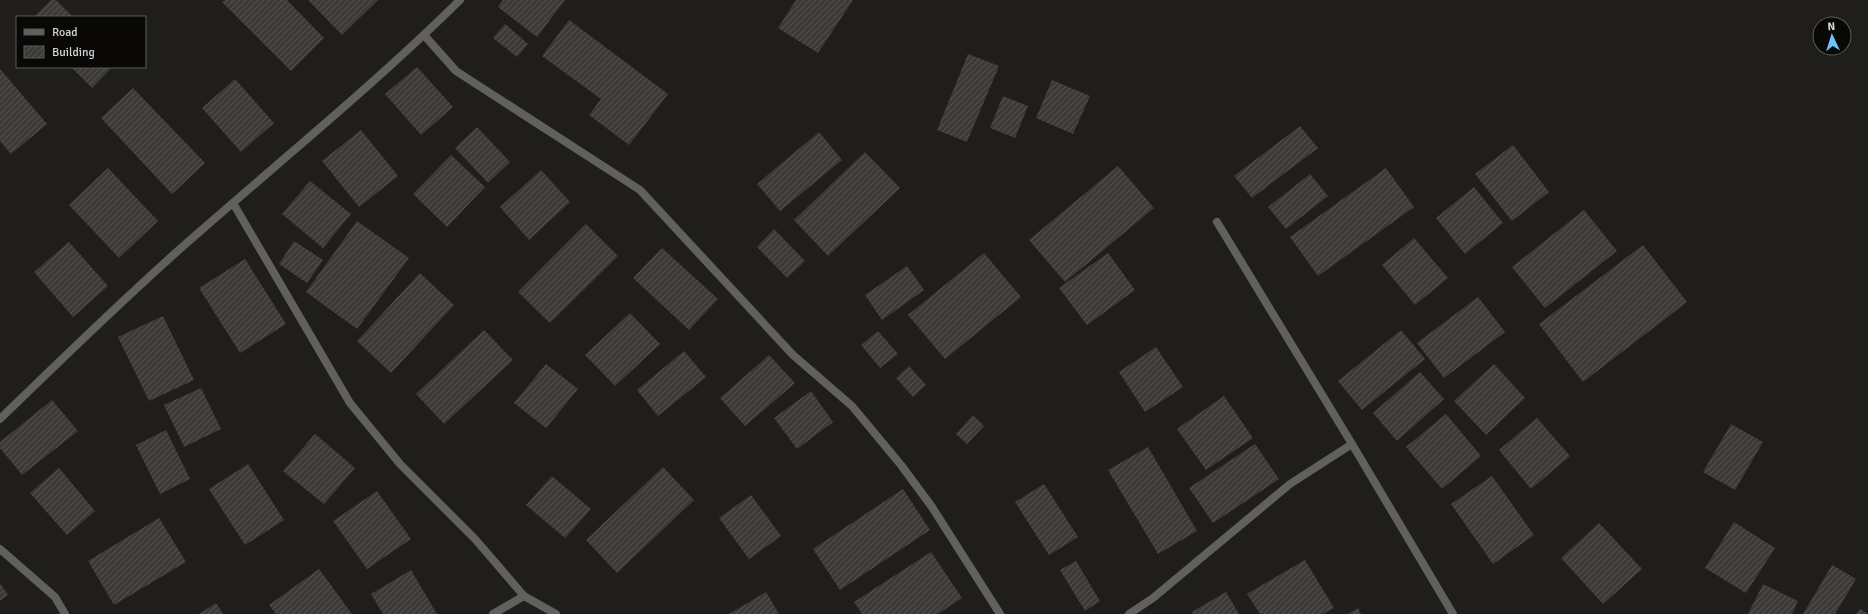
<svg xmlns="http://www.w3.org/2000/svg" width="1868" height="614" font-family="Signika,sans-serif">
  <defs>
    <pattern id="building-hatch" width="6" height="6" patternUnits="userSpaceOnUse"><rect width="6" height="6" fill="#3d3b38"/><path d="M-1 1l2-2M0 6l6-6M5 7l2-2" fill="none" stroke="#585654"/></pattern>
  </defs>
  <rect width="100%" height="100%" fill="#1f1e1b"/>
  <path fill="url(#building-hatch)" d="M51,0H56L73,17H34Z
    M225,0H287L324,38L291,71L222,2Z
    M308,0H378L342,35Z
    M503,0H565L537,37L498,7Z
    M796,0H853L818,53L778,28Z
    M569,20L668,94L629,145L589,115L601,99L542,56Z
    M505,24L528,44L517,57L493,38Z
    M968,54L999,66L967,142L937,130Z
    M71,67H112L92,88Z
    M417,67L453,107L421,135L385,94Z
    M0,69L47,124L11,154L0,141Z
    M235,79L274,123L241,152L202,108Z
    M1052,80L1090,96L1073,134L1036,118Z
    M133,88L205,163L172,194L101,118Z
    M1003,96L1028,106L1015,138L990,128Z
    M1300,126L1318,148L1252,198L1234,176Z
    M477,127L510,162L488,183L455,148Z
    M361,130L398,176L359,207L322,161Z
    M819,132L842,160L780,211L757,184Z
    M1513,145L1549,192L1512,221L1475,174Z
    M865,152L900,188L828,256L794,220Z
    M451,155L485,187L447,227L413,194Z
    M1118,166L1154,208L1065,282L1029,240Z
    M108,168L158,221L119,258L69,205Z
    M1386,168L1414,207L1318,276L1290,237Z
    M541,170L570,202L529,240L500,207Z
    M1310,174L1328,196L1286,229L1268,207Z
    M310,181L351,214L323,248L282,214Z
    M1474,187L1503,223L1465,254L1436,218Z
    M1584,210L1617,251L1545,308L1512,267Z
    M357,221L409,258L357,329L306,292Z
    M586,224L618,256L550,323L518,292Z
    M774,229L805,261L787,278L757,247Z
    M1414,238L1448,278L1415,305L1382,265Z
    M294,241L323,260L307,283L279,264Z
    M69,242L108,286L73,317L34,272Z
    M1643,245L1687,302L1583,382L1539,324Z
    M662,248L718,299L689,330L633,278Z
    M984,253L1021,297L945,359L908,315Z
    M1108,253L1135,290L1087,325L1059,288Z
    M245,259L286,324L240,353L199,288Z
    M907,266L924,290L882,320L865,295Z
    M420,273L454,305L391,373L357,341Z
    M1478,297L1505,332L1444,378L1417,343Z
    M630,313L660,344L615,386L585,355Z
    M163,316L194,380L149,401L118,337Z
    M484,330L513,360L444,424L416,394Z
    M1401,330L1425,359L1362,410L1338,381Z
    M878,331L898,354L880,368L861,345Z
    M1156,347L1183,387L1145,412L1119,372Z
    M684,351L706,377L658,416L637,390Z
    M769,355L795,383L745,426L720,398Z
    M546,364L578,389L546,428L514,403Z
    M1494,364L1525,398L1486,435L1454,401Z
    M909,366L926,385L913,397L896,378Z
    M1420,372L1444,399L1397,441L1373,413Z
    M201,388L221,429L184,447L164,405Z
    M811,391L833,422L797,449L774,418Z
    M1224,396L1253,438L1206,470L1177,429Z
    M52,400L78,431L22,475L0,448V442Z
    M1446,414L1481,456L1442,489L1406,447Z
    M973,415L984,426L967,444L956,434Z
    M1537,418L1570,456L1531,489L1499,450Z
    M1731,424L1763,442L1735,490L1703,472Z
    M166,430L190,479L160,494L136,445Z
    M315,434L355,468L324,504L283,471Z
    M1255,444L1279,479L1213,523L1189,488Z
    M1148,447L1197,531L1158,554L1108,470Z
    M248,464L284,520L245,545L209,489Z
    M663,467L694,500L617,573L586,540Z
    M59,468L95,511L67,535L30,493Z
    M552,476L591,509L565,538L526,505Z
    M1492,476L1534,535L1493,564L1451,504Z
    M1044,484L1078,537L1049,555L1015,502Z
    M903,489L930,530L840,590L813,549Z
    M377,491L411,539L367,569L333,521Z
    M751,495L781,536L749,559L719,518Z
    M159,518L186,562L114,605L88,561Z
    M1734,522L1775,548L1746,593L1705,568Z
    M1599,523L1642,569L1603,604L1561,558Z
    M931,552L962,598L938,614H862L854,602Z
    M1305,560L1334,608L1323,614H1260L1247,594Z
    M1076,561L1100,601L1085,611L1060,570Z
    M1832,565L1856,579L1835,614H1803Z
    M319,569L352,614H276L269,605Z
    M411,570L437,614H383L371,594Z
    M0,583L8,595L0,601Z
    M1763,584L1798,601L1792,614H1748Z
    M766,592L779,614H729Z
    M1226,592L1239,614H1193L1192,612Z
    M216,603L223,614H199Z
    M1358,608L1361,614H1348Z
    M1860,609L1868,614H1856Z"/>
  <g fill="none" stroke-linecap="round" stroke-linejoin="round">
    <path stroke="#61605e" stroke-width="8" d="M424,35L456,71L640,190L793,355L852,406L901,465L932,507L1000,614
      M233,203L350,403L400,464L475,539L524,596L556,614
      M0,419C62,359 124,298 189,241C280,161 374,85 460,0
      M1352,444L1453,614
      M0,549L55,597L65,614
      M493,614L524,596
      M1129,614L1153,598L1290,484L1352,444L1217,222"/>
  </g>
  <rect x="16" y="16" width="130" height="52" fill="#090807" stroke="#5b5a59"/>
  <rect x="24" y="29" width="20" height="6" fill="#61605e" stroke="#5b5a59"/>
  <text x="52" y="36" font-size="12" fill="#d6d5d3">Road</text>
  <rect x="24" y="46" width="20" height="12" fill="url(#building-hatch)" stroke="#5b5a59"/>
  <text x="52" y="56" font-size="12" fill="#d6d5d3">Building</text>
  <g transform="translate(1832 36) rotate(356)"><circle r="19" fill="#090807" stroke="#5b5a59"/>
  <path d="M0-3L7 15L0 10L-7 15Z" fill="#6fc2f4"/>
  <text y="-6" font-size="11" font-weight="bold" text-anchor="middle" fill="#d6d5d3">N</text>
  </g>
</svg>
